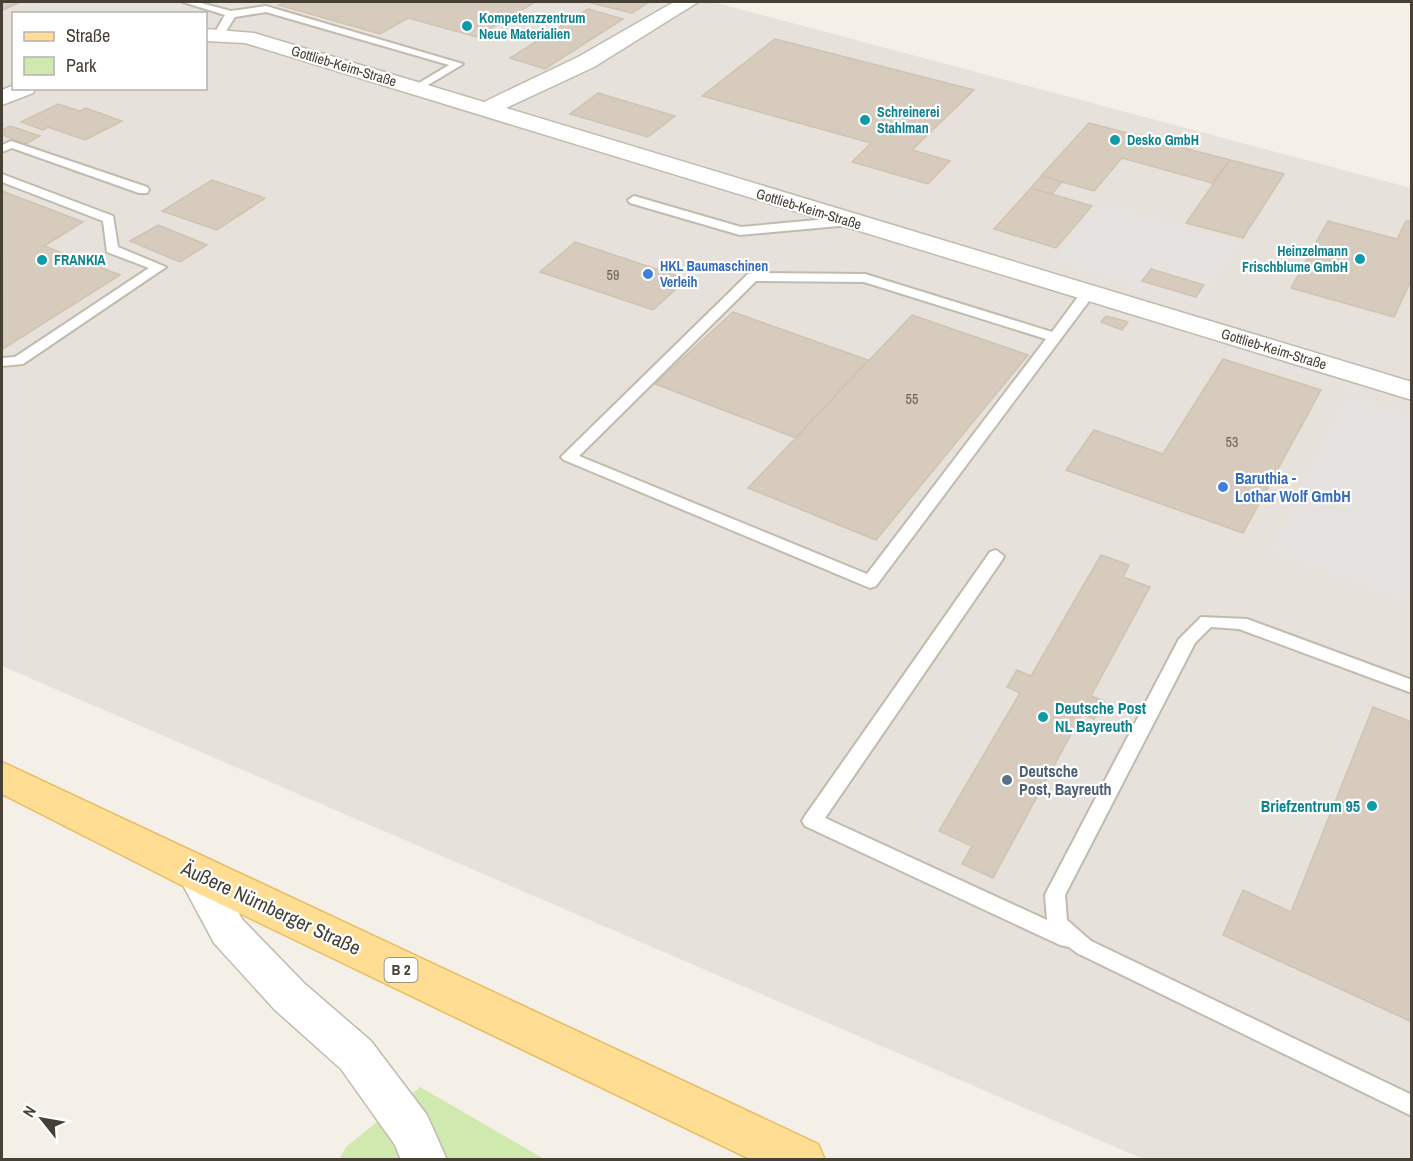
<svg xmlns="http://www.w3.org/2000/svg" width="1413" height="1161" font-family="'Archivo Narrow',sans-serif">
  <rect width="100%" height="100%" fill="#f4f0e7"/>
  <path fill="#e6e1db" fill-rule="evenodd" d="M2,2H713L1411,188V1159H1143L2,666ZM14,14H206V88H14Z"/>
  <path fill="#d0e9ae" d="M420,1087L544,1159L339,1160L346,1147Z"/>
  <path fill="#e5e2df" d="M44,2H230L206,14H18Z
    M1101,203L1241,243L1199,305L1053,260Z
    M1230,343L1368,385L1364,393L1225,352Z
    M1347,396L1411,416V601L1271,552Z"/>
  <path fill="#d6cbbc" stroke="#d1c3af" stroke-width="1.5" d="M2,2H21L2,10Z
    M286,2H535L477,37L408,18L380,34L279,5Z
    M587,2H649L632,13Z
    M588,9L623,19L545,69L510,58Z
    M775,39L974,90L912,150L950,161L928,184L852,162L871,143L702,96Z
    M598,93L675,116L648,137L570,114Z
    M58,104L80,111L86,108L122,121L85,140L48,127L43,130L21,122Z
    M1089,123L1230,160L1212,183L1122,158L1094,191L1041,176Z
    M10,126L40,136L26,144L2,135V130Z
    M1230,160L1284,174L1243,238L1186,223Z
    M1041,176L1062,182L1052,194L1031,188Z
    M212,180L265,198L217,230L162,211Z
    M1031,188L1092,206L1056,248L994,229Z
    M2,191L83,222L44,246L120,275L3,349Z
    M1328,221L1397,239L1406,221L1412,222V278L1394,317L1291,288Z
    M158,225L207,245L180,262L130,241Z
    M575,242L687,279L653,310L540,272Z
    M1151,269L1204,285L1196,297L1142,281Z
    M733,312L868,360L796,438L655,384Z
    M912,315L1028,355L876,540L748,488Z
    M1106,316L1128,322L1122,330L1101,322Z
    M1223,359L1321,390L1243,533L1066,470L1094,430L1163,454Z
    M1101,555L1129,565L1123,577L1150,587L1091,696L1104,701L1094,719L1082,714L993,878L962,864L972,846L939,831L1020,693L1007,687L1017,670L1031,676Z
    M1373,707L1412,722V1022L1223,935L1243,890L1291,912Z"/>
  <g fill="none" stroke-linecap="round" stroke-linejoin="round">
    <g stroke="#c2baac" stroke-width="4">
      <path id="lane" d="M183,2H197L231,11L266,6L463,64L418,91L414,90V86L449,65L266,12L235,17L223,36L219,37L214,34L225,15Z
        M11,141L147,187L149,190L147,193H139L12,148L2,152V145Z
        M2,174L113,216L118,247L166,267L23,364L2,366V358L15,357L149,268L107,252L103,221L2,182Z
        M634,196L741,227L850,217L856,221L850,225L740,235L630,203L628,200Z
        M753,273L865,274L1052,332L1083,290L1088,289L1095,293L876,586L870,588L564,460L561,457L748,274ZM756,281L864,282L1046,339L867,574L579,456Z
        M996,550L1004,556L1002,560L825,818L1047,920L1045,895L1048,889L1179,639L1201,617L1247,619L1412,680V693L1239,629L1211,627L1195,643L1065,895L1067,920L1091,941L1412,1095V1116L1077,953L1069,947L1060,945L805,826L802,821L805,816L990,552Z"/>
    </g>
    <g stroke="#c2baac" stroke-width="3">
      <path id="street" d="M674,2H698L594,67L506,108L1412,382V400L245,43L206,41V29L254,33L484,102L578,57Z
        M14,85V88H36L33,93L2,105V90Z
        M197,858L211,862L242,919L305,984L371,1041L427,1115L447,1160H401L395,1145L341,1069L275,1010L214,943L177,874L183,862Z"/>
    </g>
    <g stroke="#e7bc62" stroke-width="3">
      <path id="primary" d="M2,762L818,1144L825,1160H752L183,886L2,794Z"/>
    </g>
    <use href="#lane" fill="#fff" fill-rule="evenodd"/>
    <use href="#street" fill="#fff" fill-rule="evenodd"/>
    <use href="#primary" fill="#ffde94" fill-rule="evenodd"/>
  </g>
  <g fill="#0f9aa8" stroke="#fff" stroke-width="2">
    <circle cx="467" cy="26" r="6"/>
    <circle cx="865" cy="120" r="6"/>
    <circle cx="1115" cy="140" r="6"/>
    <circle cx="1360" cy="259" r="6"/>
    <circle cx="42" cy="260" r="6"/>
    <circle cx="1043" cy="717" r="6"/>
    <circle cx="1372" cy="806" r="6"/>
  </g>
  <g fill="#3f7fe0" stroke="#fff" stroke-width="2">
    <circle cx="648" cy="274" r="6"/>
    <circle cx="1223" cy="487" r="6"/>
  </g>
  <circle fill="#5c6f8a" stroke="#fff" stroke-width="2" cx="1007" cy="780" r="6"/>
  <g text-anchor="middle" stroke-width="4.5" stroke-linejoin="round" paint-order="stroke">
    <g font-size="14" font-weight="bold" fill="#0d838f" stroke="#fff" text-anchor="start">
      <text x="479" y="23">Kompetenzzentrum<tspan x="479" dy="16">Neue Materialien</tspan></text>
      <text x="877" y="117">Schreinerei<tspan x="877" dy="16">Stahlman</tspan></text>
      <text x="1127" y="145">Desko GmbH</text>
      <text x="1348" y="256" text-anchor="end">Heinzelmann<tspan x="1348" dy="16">Frischblume GmbH</tspan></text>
      <text x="54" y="265">FRANKIA</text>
    </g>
    <g font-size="14" fill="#474035" stroke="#fff">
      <text transform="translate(344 66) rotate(17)" y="5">Gottlieb-Keim-Straße</text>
      <text transform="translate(809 209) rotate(17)" y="5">Gottlieb-Keim-Straße</text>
      <text transform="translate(1274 349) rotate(17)" y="5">Gottlieb-Keim-Straße</text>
    </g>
    <g font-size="14" font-weight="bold" fill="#366cbe" stroke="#fff" text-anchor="start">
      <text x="660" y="271">HKL Baumaschinen<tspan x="660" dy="16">Verleih</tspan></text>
    </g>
    <g font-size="14" fill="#6b6357">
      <text x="613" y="280">59</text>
      <text x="912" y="404">55</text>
      <text x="1232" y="447">53</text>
    </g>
    <rect fill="#fff" stroke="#7e7972" stroke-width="1.5" x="384.5" y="958" width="33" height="24" rx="4.5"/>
    <g font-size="15" font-weight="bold" fill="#474035">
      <text x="401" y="975">B 2</text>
    </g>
    <g font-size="16" font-weight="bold" fill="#366cbe" stroke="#fff" text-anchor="start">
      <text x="1235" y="484">Baruthia -<tspan x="1235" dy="18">Lothar Wolf GmbH</tspan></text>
    </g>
    <g font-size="16" font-weight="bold" fill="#0d838f" stroke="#fff" text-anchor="start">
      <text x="1055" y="714">Deutsche Post<tspan x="1055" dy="18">NL Bayreuth</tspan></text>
      <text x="1360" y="812" text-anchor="end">Briefzentrum 95</text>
    </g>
    <g font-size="16" font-weight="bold" fill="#4e5e75" stroke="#fff" text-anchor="start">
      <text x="1019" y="777">Deutsche<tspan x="1019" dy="18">Post, Bayreuth</tspan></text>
    </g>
    <g font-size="20" fill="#474035" stroke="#fff">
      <text transform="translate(271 908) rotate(25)" y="7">Äußere Nürnberger Straße</text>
    </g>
  </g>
  <rect width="1413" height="1161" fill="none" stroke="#474035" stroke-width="6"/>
  <rect x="12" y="12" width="195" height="78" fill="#ffffff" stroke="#b5b3ae" stroke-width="1.5"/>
  <rect x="24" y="32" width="30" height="9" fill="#ffde94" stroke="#b5b3ae" stroke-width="1.5"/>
  <text x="66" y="42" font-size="18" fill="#474035">Straße</text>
  <rect x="24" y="57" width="30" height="18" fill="#d0e9ae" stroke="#b5b3ae" stroke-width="1.5"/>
  <text x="66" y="72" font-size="18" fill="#474035">Park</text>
  <g transform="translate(42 1119) rotate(301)" stroke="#ffffff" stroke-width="4.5" paint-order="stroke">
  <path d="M0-4.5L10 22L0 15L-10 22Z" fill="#474035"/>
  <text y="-9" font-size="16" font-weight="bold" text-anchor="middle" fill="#474035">N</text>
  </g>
</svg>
